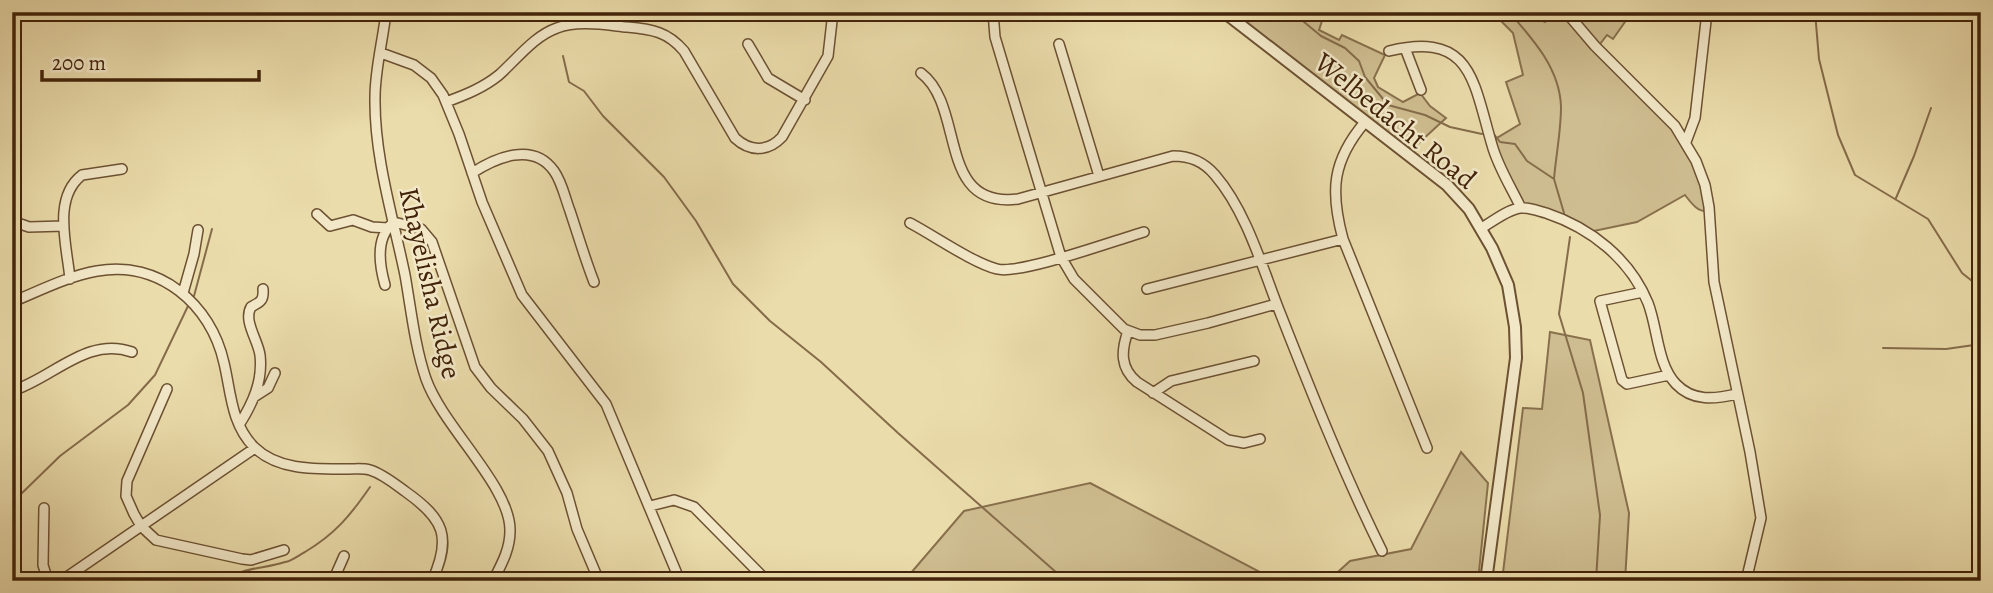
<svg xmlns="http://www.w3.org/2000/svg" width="1993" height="593" font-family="Alegreya,serif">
  <rect width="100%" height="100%" fill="#ebdcab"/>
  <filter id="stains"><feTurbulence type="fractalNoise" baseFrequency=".00286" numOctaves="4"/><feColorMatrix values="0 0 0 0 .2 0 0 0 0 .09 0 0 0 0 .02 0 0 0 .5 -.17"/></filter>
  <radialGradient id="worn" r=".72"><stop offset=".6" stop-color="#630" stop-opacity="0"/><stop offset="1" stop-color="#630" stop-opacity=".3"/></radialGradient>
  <path fill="#cebd90" stroke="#88704d" stroke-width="2" d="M1220,12H1325L1319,30L1339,40L1342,35L1385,55L1374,78L1378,87L1403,102L1420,93L1430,106L1446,118L1408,153Z
    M1500,12H1521L1545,22L1550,12H1617L1627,19L1613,39L1607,35L1597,48L1687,142L1710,211C1698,213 1692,204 1685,195L1637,222L1589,232L1522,207L1492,141L1520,124L1506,82L1523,75L1513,33L1498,18Z
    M1550,332L1590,340L1629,513L1625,581H1502L1523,408L1542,409Z
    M1461,452L1488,483L1478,581H1328L1350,561L1411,549Z
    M1090,483L1277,581H904L964,511Z"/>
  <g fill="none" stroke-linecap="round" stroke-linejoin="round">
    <path stroke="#856c4a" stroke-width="2" d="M1292,12L1321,36L1345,48L1359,61L1365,77L1388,105L1425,115L1450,127L1482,134
      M1509,12C1533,39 1560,69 1561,107C1561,131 1556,155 1554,179
      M1815,12L1819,59L1838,135L1855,175L1928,219L1962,273L1981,288
      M563,56L569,82L584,91L603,116L664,177L696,221L733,284L770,321L821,362L898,433L1066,581
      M1493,133L1500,142L1515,144L1527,161L1554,179L1564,213
      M1896,198L1914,156L1931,108
      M1570,237L1559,314L1583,393L1600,515L1596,581
      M194,296L212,229
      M1883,348L1946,349L1981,344
      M12,506L20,495L60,456L128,405L155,375L188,306
      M223,581C242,567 264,569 285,562C292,561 299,555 305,552C335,534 350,516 370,487"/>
    <g stroke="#6c5132" stroke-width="12">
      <path id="minor" d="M386,12C383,40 375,69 375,97C374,156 393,217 405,275C411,309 415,347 426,379C443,427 511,487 510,531C510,550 501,565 493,581
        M993,12L995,37L1024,134L1061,257L1074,279L1124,329L1140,335H1155L1208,323L1276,304
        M1566,12L1595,46L1675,126L1696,161L1705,185L1709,207L1714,282L1750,452L1761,518L1746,581
        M748,44L768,78L805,100
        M1059,44L1099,176
        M1405,48L1421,90
        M1389,51C1472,31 1473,81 1492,145C1498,167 1511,187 1521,208
        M381,53L414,65L431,78L443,95L459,134L482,202L522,295L606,404L680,581
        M921,73C966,107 936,209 1018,199L1173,156C1190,156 1203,161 1215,175C1247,212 1263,270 1281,315C1312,394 1344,474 1382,551
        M446,102C465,95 483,88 499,75C517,59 534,36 557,28C578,20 606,25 627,27C652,29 668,32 684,51L735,138C750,152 768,152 782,137L828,56L833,12
        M1365,122C1332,161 1330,191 1343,239L1427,448
        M1686,142L1695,118L1707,12
        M472,173C495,158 533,141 554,171C562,182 565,198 570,211C578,235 585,259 594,282
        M317,214L330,226L353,220L372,227L388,228
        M12,221L29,227L64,226
        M910,223C933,235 973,263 997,269C1020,275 1116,240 1144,232
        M1482,228C1493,221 1507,210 1520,208C1529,207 1538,211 1546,213C1591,228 1630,259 1648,303C1658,329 1657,364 1676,384C1693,402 1715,399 1737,394
        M70,279C67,246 52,198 82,175L122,169
        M385,285C379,264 375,237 394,222L421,229L432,242L475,367L491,388L523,419L548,451L567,493L577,529L599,581
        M1147,289L1343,239
        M1643,292L1600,301L1622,380L1627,384L1669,375
        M183,293L194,254L198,230
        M12,302C39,291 68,276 97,271C159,260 211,304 224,363C231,392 231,424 254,447C278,471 317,469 349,469C356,469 363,468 370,470C383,474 395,484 406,492C444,519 452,537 432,581
        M1128,331C1121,351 1120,368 1137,382L1228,440L1244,443L1260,439
        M167,389L127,481L126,496L134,514L141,526L156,540L242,559L251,560L284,550
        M12,391C53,378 87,336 132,352
        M1153,393L1171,381L1254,361
        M254,397L268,388L275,373
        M239,425C253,403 263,381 260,355C258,340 243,321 251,307C260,302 264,301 263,289
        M650,506L674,500L694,507L767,581
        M44,508L43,565L48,581
        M61,581L255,448
        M241,581L249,577H265
        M333,581L344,556
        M586,581L596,574"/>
    </g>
    <g stroke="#6c5132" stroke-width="14">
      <path id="tertiary" d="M1224,12L1447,185L1469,209L1492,248L1508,285L1515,327L1516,358L1486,581"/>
    </g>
    <use href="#minor" stroke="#f2e8c8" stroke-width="9"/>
    <use href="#tertiary" stroke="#f2e8c8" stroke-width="10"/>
  </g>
  <g text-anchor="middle" stroke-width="5" stroke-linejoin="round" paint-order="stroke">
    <g font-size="28" fill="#42230a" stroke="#f2e8c8">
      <text transform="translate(1396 120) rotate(39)" y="10">Welbedacht Road</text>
      <text transform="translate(431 283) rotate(77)" y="10">Khayelisha Ridge</text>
    </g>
  </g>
  <rect width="1993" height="593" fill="none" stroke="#ebdcab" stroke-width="42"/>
  <rect x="14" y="14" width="1965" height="565" fill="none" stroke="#42230a" stroke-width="3.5"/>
  <rect x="21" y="21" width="1951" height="551" fill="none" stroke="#42230a" stroke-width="2"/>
  <path d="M42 70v10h217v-10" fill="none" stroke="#42230a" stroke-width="3.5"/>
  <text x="52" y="70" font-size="21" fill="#42230a" stroke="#f2e8c8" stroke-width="5" paint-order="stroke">200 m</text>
  <rect width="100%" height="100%" filter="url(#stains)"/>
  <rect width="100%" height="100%" fill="url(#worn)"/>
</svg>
